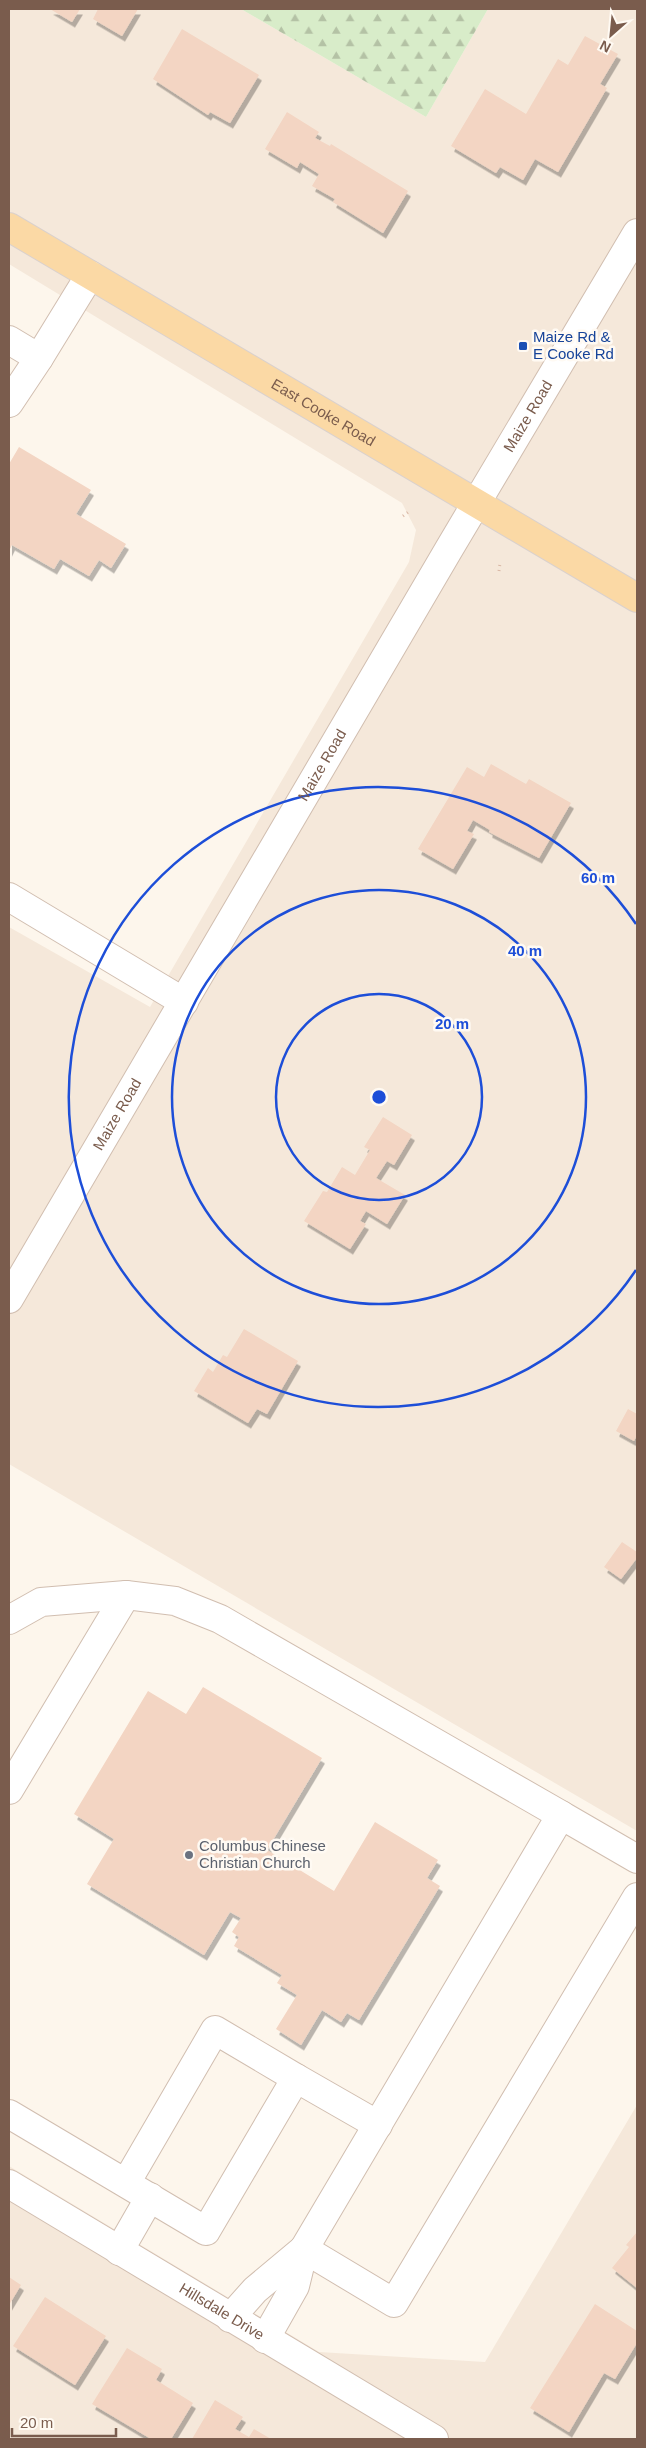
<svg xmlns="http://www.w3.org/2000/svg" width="646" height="2448" font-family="Arial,sans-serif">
  <defs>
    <pattern id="forest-firs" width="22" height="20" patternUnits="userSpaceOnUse" patternTransform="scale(1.25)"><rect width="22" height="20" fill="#d8ecc9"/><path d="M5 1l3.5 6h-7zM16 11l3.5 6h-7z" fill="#b4c2a5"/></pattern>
    <filter id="shadow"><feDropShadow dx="3" dy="5.5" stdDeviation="0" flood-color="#0004"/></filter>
  </defs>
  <rect width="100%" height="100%" fill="#fdf6ec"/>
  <path fill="#f5e8da" d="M9,9H241L426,117L488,9H637V1831L9,1464V927L150,1007L409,562L416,530L402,503L9,264Z
    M637,2105V2439H9V2166L319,2352L485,2362Z"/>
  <path fill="url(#forest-firs)" d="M241,9H488L426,117Z"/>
  <path fill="#f3d5c3" filter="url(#shadow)" d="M50,9H80L72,22Z
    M98,9H138L122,36L93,19Z
    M182,29L259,75L230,123L210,112L208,115L153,79Z
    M585,36L618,54L600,84L607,88L558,172L535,159L523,180L500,167L496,173L451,146L485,89L526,114L558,59L568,65Z
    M287,112L319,132L315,138L330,146L331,144L408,191L383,233L333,202L335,199L312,186L319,174L300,162L297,168L265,149Z
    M19,447L91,490L76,514L126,544L111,568L99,560L89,576L60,559L54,569L12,545L9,551V464Z
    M491,764L526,784L529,779L571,803L539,858L489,832L490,830L473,820L467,831L474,834L453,869L418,849L467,767L484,777Z
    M383,1117L412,1135L394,1165L387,1161L376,1178L405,1195L387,1224L366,1211L360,1221L366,1224L350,1249L304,1221L323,1191L327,1192L342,1167L355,1175L370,1150L364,1147Z
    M244,1329L298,1361L267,1414L257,1409L248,1423L194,1391L208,1368L213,1372L223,1355L227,1357Z
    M628,1409L637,1414V1435L634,1441L616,1431Z
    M622,1542L637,1552V1558L621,1579L604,1567Z
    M203,1687L322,1758L267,1850L334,1891L375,1822L438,1860L427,1878L440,1886L359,2020L347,2013L341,2022L322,2010L301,2045L276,2029L297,1995L277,1983L282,1975L234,1946L239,1937L232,1932L241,1918L230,1912L204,1955L87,1884L114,1839L74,1814L148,1691L186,1714Z
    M637,2232V2288L612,2268L629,2247L626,2245Z
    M9,2277L21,2285L9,2305Z
    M45,2297L106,2336L75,2385L13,2346Z
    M595,2304L637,2331V2343L615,2379L604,2373L569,2432L530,2408Z
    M127,2348L162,2369L156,2380L193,2403L171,2439H151L92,2404Z
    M215,2400L243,2417L235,2429L249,2437L254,2429L271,2439H192Z"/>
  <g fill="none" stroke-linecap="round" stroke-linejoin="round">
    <g stroke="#d1beb0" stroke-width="30">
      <g id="minor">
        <path d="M9,340L39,358L90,275"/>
        <path d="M9,403L39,358"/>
        <path d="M9,897L184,1002"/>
        <path id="s1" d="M9,1299L449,549L637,233"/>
        <path d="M9,1620L41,1602L126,1595L175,1601L220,1619L561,1815L304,2249L295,2286L265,2339"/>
        <path d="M9,1790L126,1595"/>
        <path d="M561,1815L637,1859"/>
        <path d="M296,2078L378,2125"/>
        <path d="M9,2114C75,2153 140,2192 206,2231L296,2078L215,2030L126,2183"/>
        <path id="s2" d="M9,2184L434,2439"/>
        <path d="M304,2249L394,2303L637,1897"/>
        <path d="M119,2251L150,2197"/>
        <path d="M230,2318L255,2290L304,2249"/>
      </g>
    </g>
    <g stroke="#dad1cd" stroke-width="30">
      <g id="major">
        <path id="s3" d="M9,227L637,598"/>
      </g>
    </g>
    <path stroke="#d9b8a5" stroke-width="3" stroke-dasharray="1 4" stroke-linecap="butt" d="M403,516L411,510
      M499,571L500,563"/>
    <use href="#minor" stroke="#fff" stroke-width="28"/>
    <use href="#major" stroke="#fbd9a5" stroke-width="28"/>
  </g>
  <g fill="none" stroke="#1d4ed8" stroke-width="2.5">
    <circle cx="379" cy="1097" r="103"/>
    <circle cx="379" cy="1097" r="207"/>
    <path d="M636 1270A310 310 0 1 1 636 924"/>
  </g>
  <rect fill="#1a4fb4" stroke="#fffaf3" stroke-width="2" x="518" y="341" width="10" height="10" rx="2.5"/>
  <circle fill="#6b7280" stroke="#fffaf3" stroke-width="2" cx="189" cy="1855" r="5"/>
  <g text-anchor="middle" stroke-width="5" stroke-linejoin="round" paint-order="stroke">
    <g font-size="15" fill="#164399" stroke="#fffaf3" text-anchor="start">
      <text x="533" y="342">Maize Rd &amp;<tspan x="533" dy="17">E Cooke Rd</tspan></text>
    </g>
    <g font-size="15" fill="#7a5c4d" stroke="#fffaf3">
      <text dy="5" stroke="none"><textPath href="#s3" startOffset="365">East Cooke Road</textPath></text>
      <text dy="5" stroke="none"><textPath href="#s1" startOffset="1024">Maize Road</textPath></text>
      <text dy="5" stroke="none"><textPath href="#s1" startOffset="619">Maize Road</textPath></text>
      <text dy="5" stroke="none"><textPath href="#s1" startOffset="214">Maize Road</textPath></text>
      <text dy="5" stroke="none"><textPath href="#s2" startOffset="248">Hillsdale Drive</textPath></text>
    </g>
    <g font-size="15" fill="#5b616d" stroke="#fffaf3" text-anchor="start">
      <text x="199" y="1851">Columbus Chinese<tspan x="199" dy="17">Christian Church</tspan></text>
    </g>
  </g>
  <circle cx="379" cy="1097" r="8" fill="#1d4ed8" stroke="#fffaf3" stroke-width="2.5"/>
  <g font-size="15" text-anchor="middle" font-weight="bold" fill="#1d4ed8" stroke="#fffaf3" stroke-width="5" stroke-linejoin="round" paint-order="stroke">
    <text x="598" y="883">60 m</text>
    <text x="525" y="956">40 m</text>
    <text x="452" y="1029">20 m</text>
  </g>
  <rect width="646" height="2448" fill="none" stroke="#7a5c4d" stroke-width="20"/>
  <g transform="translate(611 35) rotate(207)" stroke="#fffaf3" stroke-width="4" paint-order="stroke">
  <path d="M0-4L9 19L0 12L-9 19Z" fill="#7a5c4d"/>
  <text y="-8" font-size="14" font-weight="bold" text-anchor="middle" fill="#7a5c4d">N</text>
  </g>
  <path d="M12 2428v8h104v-8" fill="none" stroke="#7a5c4d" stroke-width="2.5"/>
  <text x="20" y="2428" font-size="15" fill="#7a5c4d" stroke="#fffaf3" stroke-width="4" paint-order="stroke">20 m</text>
</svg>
